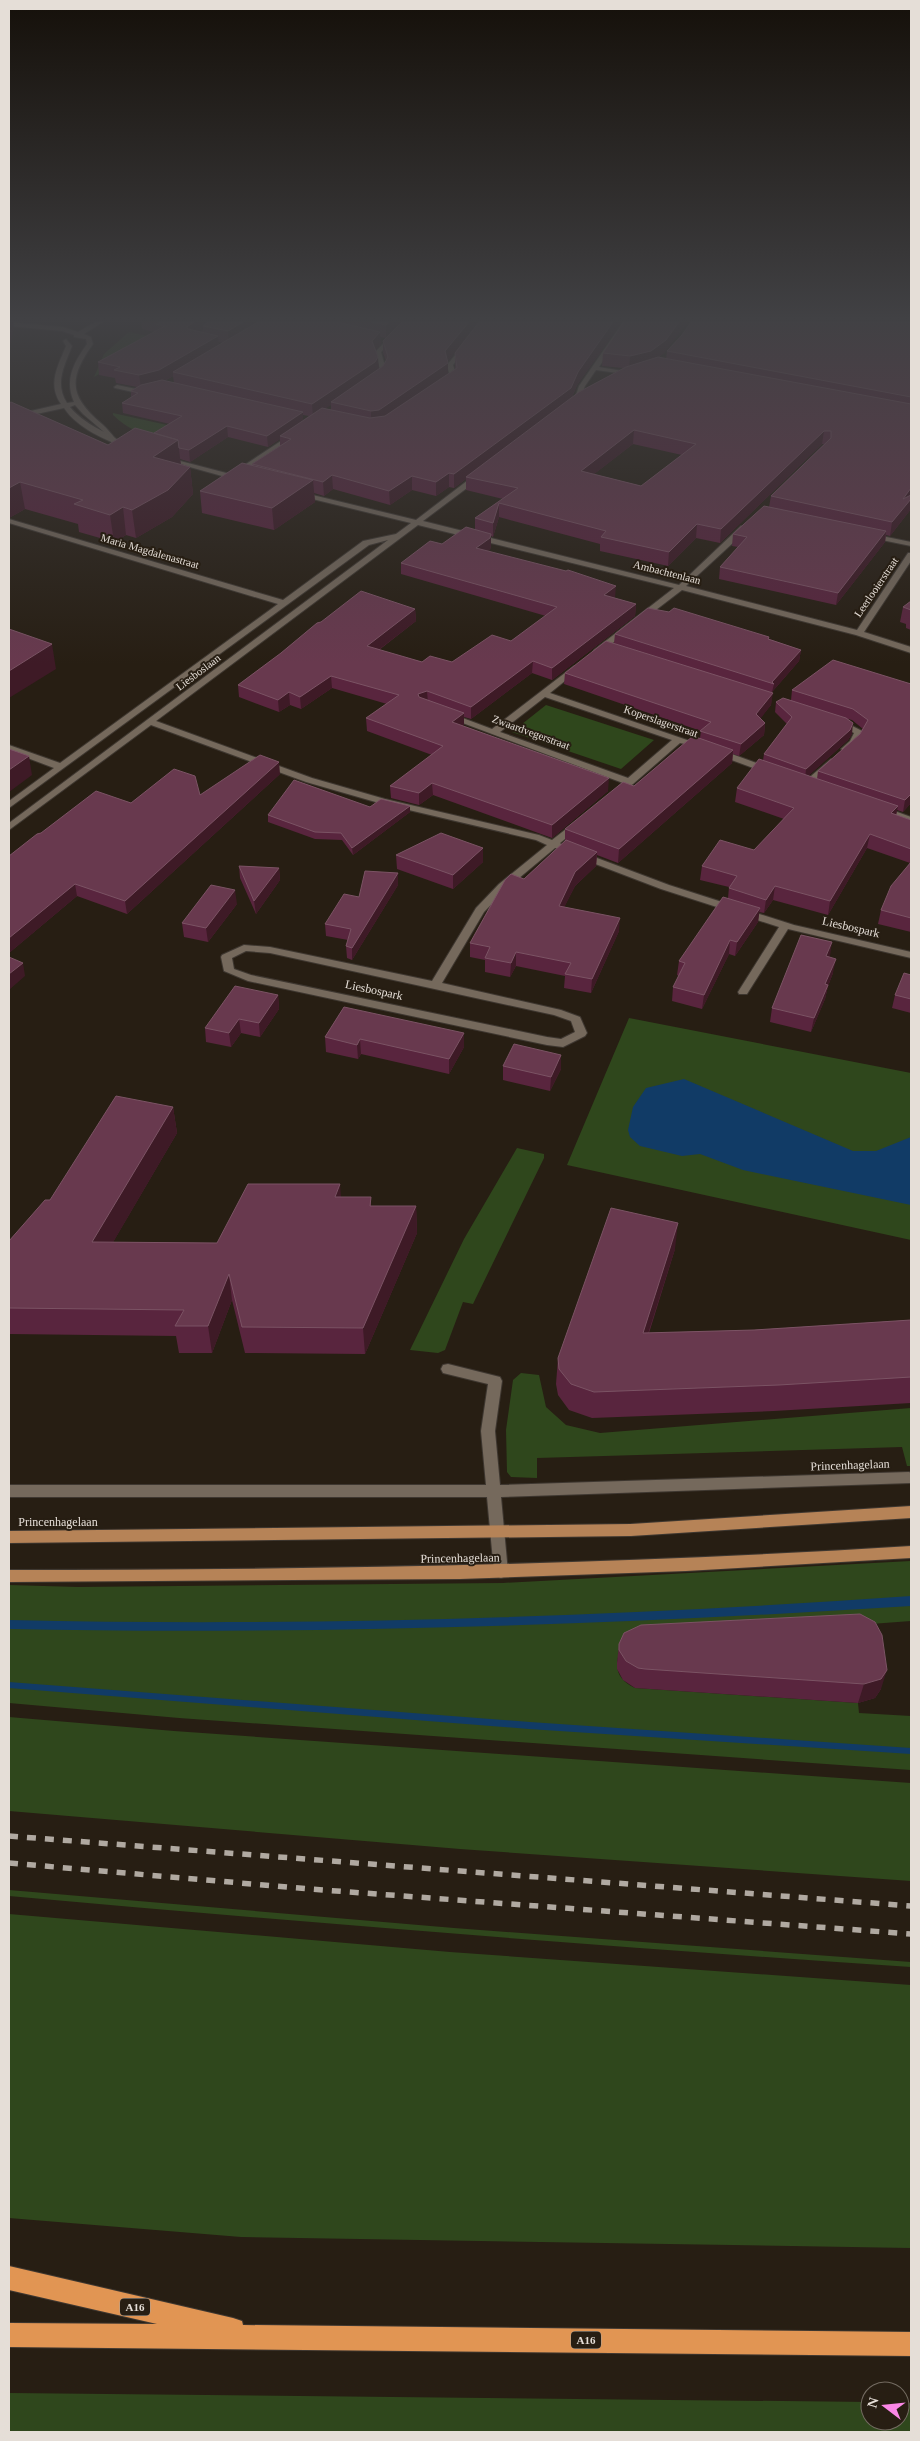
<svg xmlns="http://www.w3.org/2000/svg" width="920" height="2441" font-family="'Times New Roman',serif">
  <rect width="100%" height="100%" fill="#271e13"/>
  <path fill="#2f471c" d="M129,332L162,339L94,377L104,354Z
    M113,413L176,427L158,439C141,434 126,428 113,415Z
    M546,705L654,740L621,769L512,732Z
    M629,1018L911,1073V1240L567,1165Z
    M517,1148L544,1154V1158L473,1304L463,1302L445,1350L438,1353L410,1350L464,1239Z
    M521,1373L539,1375L546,1407L566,1425L600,1433L911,1408V1466H907L902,1447L537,1458V1478L511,1477L507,1472L506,1430L513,1380Z
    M911,1561V1621L844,1626L618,1657C614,1672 622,1682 635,1688L858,1703L859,1713L911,1716V1770L179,1718L9,1703V1585L78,1587L503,1583Z
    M9,1717L174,1731L911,1783V1881L460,1849L9,1811Z
    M9,1890L454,1928L911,1962V1967C610,1947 309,1923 9,1896Z
    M9,1914L450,1952L911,1985V2248L241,2237L9,2218Z
    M9,2393L870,2402V2421H900V2403H911V2432H9Z"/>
  <path fill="#113b66" d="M684,1079L853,1151H876L911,1137V1205L743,1170L700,1154L682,1156L640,1146L630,1137L628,1130L633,1107L646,1088Z
    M911,1596V1606C611,1625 310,1635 9,1629V1620C310,1627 611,1617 911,1596Z
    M9,1682L530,1722L911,1748V1754L529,1729L9,1688Z"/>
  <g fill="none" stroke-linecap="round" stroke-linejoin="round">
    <g stroke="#3e3730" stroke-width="2">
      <path id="minor" d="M9,322L63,327L78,332L95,322H103L84,334L91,337L93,344C68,379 69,396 102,424C107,428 112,435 115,438C118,441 128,443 133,445V449H127C105,439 78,429 64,408L9,420V416L61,404C47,384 58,366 66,346L63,341L66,339L72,346C65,365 54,383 67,403L74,402C64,380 74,362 87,344L86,339L74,337V335L62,331L9,326ZM75,405L83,414L104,432C91,425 79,418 70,407Z
        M405,322H412L381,352L387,373L380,380H376L375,379L381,373L375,352Z
        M482,322H488L453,365L457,378L449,384H445V382L450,377L447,365Z
        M623,322H629L599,367L635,373L632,375L596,370L585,386L578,403L573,404L579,386Z
        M117,385L141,390L148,387L151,389L142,394L115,388L114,387Z
        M290,435L297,437L238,476L244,479L240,481L161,459L165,457L234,475V472Z
        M476,474L483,476L423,521L679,585L741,526H747V530L686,586L857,630L908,553H911V561L864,632L911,647V653L856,635L682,590L597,655L593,652L594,650L674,588L418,525L156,721L312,778L385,799L539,835L552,840L575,822H581V826L560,843L563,846L562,848H555L507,888L484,912L442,983L561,1010L580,1017L587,1033L585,1036L563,1047L547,1045L248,981L224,971L221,957L222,955L244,945L270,947L432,981L476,908L499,884L547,845L536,840L379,803L306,782L151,725L9,830V823L388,540L369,545L9,808V801L54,768L9,751V745L60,763L278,604L9,523V519L283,600L363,541L396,534L411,523L296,495V491L416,520ZM246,951L270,953L554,1015L571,1021L575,1032L561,1039L547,1037L251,975L234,969L232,958Z
        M867,533L911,542V546L867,537Z
        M574,666L581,668L550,693L690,741L685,744L680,743L633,784L615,797L610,794L623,783L444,716L452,714L492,729ZM545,697L672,740L628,778L500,732Z
        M837,718L864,732C859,740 855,749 846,752L841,749L850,741L854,733L834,723V719Z
        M718,749L773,769L775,771L770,774L767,773L715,754L713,752Z
        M831,759L834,760V764L810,786H804V782Z
        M881,806L911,817V823L878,811V807Z
        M581,852L669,885L794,925L911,952V958L788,929L747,994H739L738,992L779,927L661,889L577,857V853Z
        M448,1364L500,1377L502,1381L495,1431L500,1485L909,1472L911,1473V1483L501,1497L508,1572L506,1576L501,1578L496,1576L494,1572L487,1497H9V1485H486L481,1431L488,1384L443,1373L441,1369L443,1365Z"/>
    </g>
    <g stroke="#3e3730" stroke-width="2">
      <path id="major" d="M911,1506V1518L631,1536L9,1543V1531L631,1524Z
        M911,1546V1558L686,1571L460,1579L9,1582V1570C310,1570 610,1565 911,1546Z"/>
    </g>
    <g stroke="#3e3730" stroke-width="2">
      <path id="highway" d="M9,2266L233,2318L242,2321L243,2325L911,2332V2356L9,2347V2323L157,2324L9,2290Z"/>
    </g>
    <use href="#minor" fill="#75695c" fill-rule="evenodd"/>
    <use href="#major" fill="#b68357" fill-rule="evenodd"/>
    <use href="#highway" fill="#e19553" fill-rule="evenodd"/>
    <path stroke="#b0a9a1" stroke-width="5.5" stroke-dasharray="9 9" stroke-linecap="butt" d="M9,1836L911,1906
      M9,1863L310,1889L911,1934"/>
  </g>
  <path fill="#59253e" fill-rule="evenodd" d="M141,322H622L577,385L572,397L623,368L602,366L603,353L665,352L659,357L666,359L667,351L911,322V509L890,536L886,535L885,542L836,605L719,579L720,567L738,547L732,546L733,534L769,507L771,496L824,444H822L720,543L696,538L668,566L600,551V544L499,517L493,537L491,536V545L490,550L487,551L615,598L636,604L635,616L552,680L532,673L471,719L464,717L463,726L608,791L552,838L433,795L419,805L391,798L390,786L432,755L367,731L366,718L387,704L332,688L301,709L290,705L279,712L239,697L238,685L415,609L416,621L379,650L422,662H452L511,641L546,616L401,574V563L475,530V518L503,499L466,490V479L454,488L449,487L436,496L412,490L390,505L333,489L324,496L314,493L315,502L274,530L202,513L200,491L253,465L252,464L280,446V439L268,447L228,437L190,462L180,459L181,464L190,467L193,494L172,517L136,538L126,535L114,542L79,532L78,524L25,509L9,518V403L108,445L154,433L170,424L123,413L122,403L131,397V391L137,387L116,383L115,378L99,375L98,362L154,332L142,329ZM380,337L386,338L383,341V353L386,361L383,366L379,369L376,350L381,344ZM218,342L223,343L219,345ZM463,343L455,353V369L448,374L447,361ZM173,376L174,383L164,381L168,379ZM331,405V410L325,409L328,406ZM303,415L309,416L303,420ZM633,444L682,455L641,486L594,474Z
    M911,601V630L906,628V624L900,622L903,607Z
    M615,634L769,637V639L801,650L799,661L772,692L771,705L760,718L765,723L764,735L739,756L733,754L732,763L618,863L597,855L596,866L575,886L564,907L619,931L591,993L564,988L565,976L516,966L510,977L485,972V960L470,957V943L524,879L565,842V829L634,786L700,738L701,731L564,684L565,673L614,643Z
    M911,684V803L903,812L897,810L896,815L911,820V932L878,924L881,910L910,863L867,848L828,915L773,900L764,913L759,912L758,922L735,956L729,954L702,1009L672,1001L673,987L679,976L677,975L679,961L728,898L729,887L700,880L702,866L754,850L784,819L735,802L737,788L763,760L764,754L787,724L775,712L776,702L791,700L792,690ZM848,719L852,720L863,729L860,734L818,771L817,779L808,776L848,740L852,734Z
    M280,774L127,914L77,896L9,953V856L41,833L131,803L200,795Z
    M410,806V812L353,855L342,840L315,839L268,822V815L370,807Z
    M483,848V862L453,889L397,869L396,855Z
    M239,866L279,868L280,880L256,914L240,878Z
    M398,885L352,960L347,958L346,946L348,940L326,936L325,924L359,897Z
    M237,904L208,942L184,937L182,923Z
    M829,957L833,973L828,986L825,999L811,1032L770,1022L772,1008Z
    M911,975V1013L892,1008L895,995Z
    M278,995L279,1009L260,1037L241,1033L231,1047L206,1042L205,1028Z
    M344,1007L464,1047L449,1074L361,1054L358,1059L326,1052L325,1037Z
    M561,1055V1069L550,1091L503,1080V1066Z
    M173,1107L177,1133L113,1242L217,1243L341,1197H371V1206H416L417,1233L365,1354L245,1353L232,1300L212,1353H179L176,1336L9,1334V1241L50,1200Z
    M675,1249L649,1333L754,1330L911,1320V1403L774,1411L592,1418L569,1410L558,1395L556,1384L558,1358Z
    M641,1625L881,1689L875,1698L858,1703L635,1688L623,1680L617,1669V1663L619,1644Z"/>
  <path fill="#3e1a26" d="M9,322H13L14,328L9,349Z
    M194,322H215L203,326V330L188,340L187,327Z
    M243,322H265L229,344L228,331Z
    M389,322H402L386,338V325Z
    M469,322H479L446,364L445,351Z
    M613,322H622L577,385L570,401L466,477V479L454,488V474L578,372Z
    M679,322H688L665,352L650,364L629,369L630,356Z
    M380,332L381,344L373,354L372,341Z
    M218,336L219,349L173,372V376L160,383L141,388L139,375Z
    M378,357L379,370L331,402V405L313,417L312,404Z
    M448,363V376L379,423L371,424V411Z
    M303,412V423L280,436V439L268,447L267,436Z
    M227,426L228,437L190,462L189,450Z
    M634,430L633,444L580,485L581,471Z
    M824,431L822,444L720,543L721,529Z
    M178,440L181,467L153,457Z
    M190,467L193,494L172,517L136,538L132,510Z
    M449,473V487L436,496V482Z
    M332,475L333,489L324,496L323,482Z
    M412,476V490L390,505L389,491Z
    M313,480L315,502L274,530L272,508Z
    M20,482L25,509L9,518V488Z
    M911,488V509L890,536L892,522L903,499Z
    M499,503V517L493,537V523Z
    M123,507L126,535L114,542L110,515Z
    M697,524L696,538L668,566L669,552Z
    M886,531L885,542L836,605L838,593Z
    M491,534V545L490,550L475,560L476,548Z
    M616,586L615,598L604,595Z
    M636,604L635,616L552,680V668Z
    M415,609L416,621L368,658L367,646Z
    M52,644L56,669L9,698V671Z
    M801,650L799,661L772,692L774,684L772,682Z
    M533,661L532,673L471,719V707Z
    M331,676L332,688L301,709L300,697Z
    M427,691L428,703L418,706V694Z
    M289,692L290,705L279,712L278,700Z
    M773,693L771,705L755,726L756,714Z
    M464,713V725L452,734V722Z
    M765,723L764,735L739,756L741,744Z
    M853,723L852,734L848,740L805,779L806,769Z
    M733,750L732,763L618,863L619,849Z
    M29,756L32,775L9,792V770Z
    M279,762L280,774L127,914L125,901Z
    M609,778L608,791L552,838V825Z
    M432,783L433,795L419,805V793Z
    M911,794V803L903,812L905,800Z
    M410,806V812L353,855L352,848Z
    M898,806L895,820L891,813Z
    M870,834L867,848L828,915L830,901Z
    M483,848V862L453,889V875Z
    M597,852L596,866L575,886L558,920L559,906L575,872Z
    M279,868L280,880L256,914L254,901Z
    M398,873V885L352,960V948Z
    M75,884L77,896L9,953V938Z
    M775,886L773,900L764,913L766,900Z
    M235,890L237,904L208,942L206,928Z
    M760,908L758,922L735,956L737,942Z
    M620,918L619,931L591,993L592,979Z
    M730,940L729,954L702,1009L704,995Z
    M832,942L830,956L823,970L826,956Z
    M516,952V966L510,977L511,963Z
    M836,959L833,973L828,986L825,999L811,1032L814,1018L825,984Z
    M23,963L25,976L9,990V974Z
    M278,995L279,1009L260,1037L259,1023Z
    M239,1019L241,1033L231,1047L229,1033Z
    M464,1033V1047L449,1074V1059Z
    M360,1039L361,1054L358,1059L357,1045Z
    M561,1055V1069L550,1091L551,1077Z
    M173,1107L177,1133L98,1268L92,1242Z
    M340,1184L342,1211L335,1197Z
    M416,1206L417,1233L365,1354L363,1328Z
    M678,1223L675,1249L640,1359L643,1333Z
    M229,1274L232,1300L212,1353L208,1326Z
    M887,1670L881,1689L875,1698L858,1703L864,1684Z"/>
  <path fill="#68394e" stroke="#7b5364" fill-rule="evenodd" d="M159,322H194L187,327L188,329L218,336L159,370L139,375L114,370L120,367L98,362L165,326L156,324Z
    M208,322H243L228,331L203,326Z
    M258,322H337L380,332L372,341L378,357L375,362L312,404L173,372Z
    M371,322H389L386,325Z
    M402,322H469L445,351L448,363L379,410L371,411L331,402L383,366L388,357L383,341Z
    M479,322H613L578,372L571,388L454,474L449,473L436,482L412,476L389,491L332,475L323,482L252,464L291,439L280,436L322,408L370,418L385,416L457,368L455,353Z
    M624,322H679L666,340L651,351L630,356L603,353Z
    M691,322H911V397L667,351L682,335Z
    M658,357L911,404V488L903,499L911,495V499L892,522L771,496L831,438V431H824L721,529L697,524L669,552L601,537L606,531L499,503L493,523L475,518L518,488L466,477L579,392L626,367ZM634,430L696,444L641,486L581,471Z
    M162,380L303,412L267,436L227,426L189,450L179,448L178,440L154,433L182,416L122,403L138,393L131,391L141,385Z
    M11,402L108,445L135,428L178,440L153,457L190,467L168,490L132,510L123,507L110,515L74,504L83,500L20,482L9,488V403Z
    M242,463L313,480L272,508L200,491Z
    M764,506L886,531L838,593L720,567L747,537L733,534Z
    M466,527L491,534L490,538L476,548L566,571L568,570L616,586L604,595L636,604L552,668L533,661L471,707L427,691L418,694L419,697L464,713L452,722L609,778L552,825L432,783L419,793L390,786L443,746L366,718L399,695L331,676L300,697L289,692L278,700L238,685L281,653L317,623L321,622L361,591L415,609L367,646L422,662L430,656L452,662L492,635L511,641L557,607L401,563L430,541L442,544Z
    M911,601V610L903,607Z
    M648,608L669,612L674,608L769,637L768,639L801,650L772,682L774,684L615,634Z
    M9,629L52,644L9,671Z
    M606,641L773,693L756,714L765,723L741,744L700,731L711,722L565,673Z
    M833,660L911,684V794L905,800L818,771L860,734L868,720L853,709L792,690Z
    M783,698L846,718L853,723L850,730L806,769L764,754L792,717L776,702Z
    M693,736L733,750L619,849L565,829L623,782L634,786Z
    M9,749L29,756L9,770Z
    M260,755L279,762L125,901L75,884L9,938V856L37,834L41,833L96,791L131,803L174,769L195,776L200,795Z
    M759,759L898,806L891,813L911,820V849L870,834L830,901L775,886L766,900L729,888L737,876L702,866L720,840L754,850L794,808L737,788Z
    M294,780L370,807L381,799L410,806L352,848L341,833L315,832L268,815Z
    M441,833L483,848L453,875L396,855Z
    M566,840L597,852L575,872L559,906L620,918L592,979L565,974L571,963L516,952L511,963L485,958L490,947L470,943L505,880L511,874L524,879Z
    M911,862V918L881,910L891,886Z
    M239,866L279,868L254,901Z
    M365,871L398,873L352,948L346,946L351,929L325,924L344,894L359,897Z
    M211,885L235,890L206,928L182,923Z
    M723,897L760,908L737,942L730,940L704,995L673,987L685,963L679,961Z
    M801,935L832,942L826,956L836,959L825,984L828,985L814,1018L772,1008Z
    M9,957L23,963L9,974Z
    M904,973L911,975V999L895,995Z
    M235,986L278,995L259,1023L239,1019L229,1033L205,1028Z
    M344,1007L464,1033L449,1059L360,1039L357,1045L325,1037Z
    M514,1044L561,1055L551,1077L503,1066Z
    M116,1096L173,1107L92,1242L217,1243L248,1184H340L335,1197H371L370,1206H416L363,1328L242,1327L229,1274L208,1326H175L184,1310L9,1308V1241L45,1200H50Z
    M611,1208L678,1223L643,1333L754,1330L911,1320V1377L779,1385L594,1392L571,1384L559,1369L558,1358Z
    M860,1614L875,1622L882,1635L887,1670L881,1679L864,1684L645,1669L638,1668L626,1661L619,1650V1644L624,1633L641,1625Z"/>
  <linearGradient id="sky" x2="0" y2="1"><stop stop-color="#15100a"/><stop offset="0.48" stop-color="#414144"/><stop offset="1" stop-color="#414144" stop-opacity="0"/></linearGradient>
  <rect width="920" height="664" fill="url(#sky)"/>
  <g text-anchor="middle" stroke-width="4" stroke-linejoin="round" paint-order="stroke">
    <g font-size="11" fill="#e5ded7" stroke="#271e13">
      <text transform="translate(150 551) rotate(16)" y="4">Maria Magdalenastraat</text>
      <text transform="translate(667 572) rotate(14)" y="4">Ambachtenlaan</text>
      <text transform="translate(876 587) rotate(-56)" y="4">Leerlooierstraat</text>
      <text transform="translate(198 672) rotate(-37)" y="4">Liesboslaan</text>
      <text transform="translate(661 721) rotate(19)" y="4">Koperslagerstraat</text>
      <text transform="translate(531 732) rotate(20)" y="4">Zwaardvegerstraat</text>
    </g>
    <g fill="#271e13" stroke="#aca49c" stroke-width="1">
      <rect x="120" y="2298.5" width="30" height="17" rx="4"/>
      <rect x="571" y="2331.5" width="30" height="17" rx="4"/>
    </g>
    <g font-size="11" font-weight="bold" fill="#e5ded7">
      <text x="135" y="2311">A16</text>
      <text x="586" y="2344">A16</text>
    </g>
    <g font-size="12" fill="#e5ded7" stroke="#271e13">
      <text transform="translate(851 927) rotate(13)" y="4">Liesbospark</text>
      <text transform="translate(374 990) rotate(12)" y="4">Liesbospark</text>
      <text transform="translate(850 1465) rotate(-2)" y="4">Princenhagelaan</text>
      <text x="58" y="1526">Princenhagelaan</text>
      <text transform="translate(460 1558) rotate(-1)" y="4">Princenhagelaan</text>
    </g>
  </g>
  <rect width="920" height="2441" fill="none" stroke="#e5ded7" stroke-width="20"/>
  <g transform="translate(885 2406) rotate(286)"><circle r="24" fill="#271e13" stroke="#736b61"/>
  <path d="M0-4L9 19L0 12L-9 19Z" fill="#fa87e6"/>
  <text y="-8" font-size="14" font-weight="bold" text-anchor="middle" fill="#e5ded7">N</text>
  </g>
</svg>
